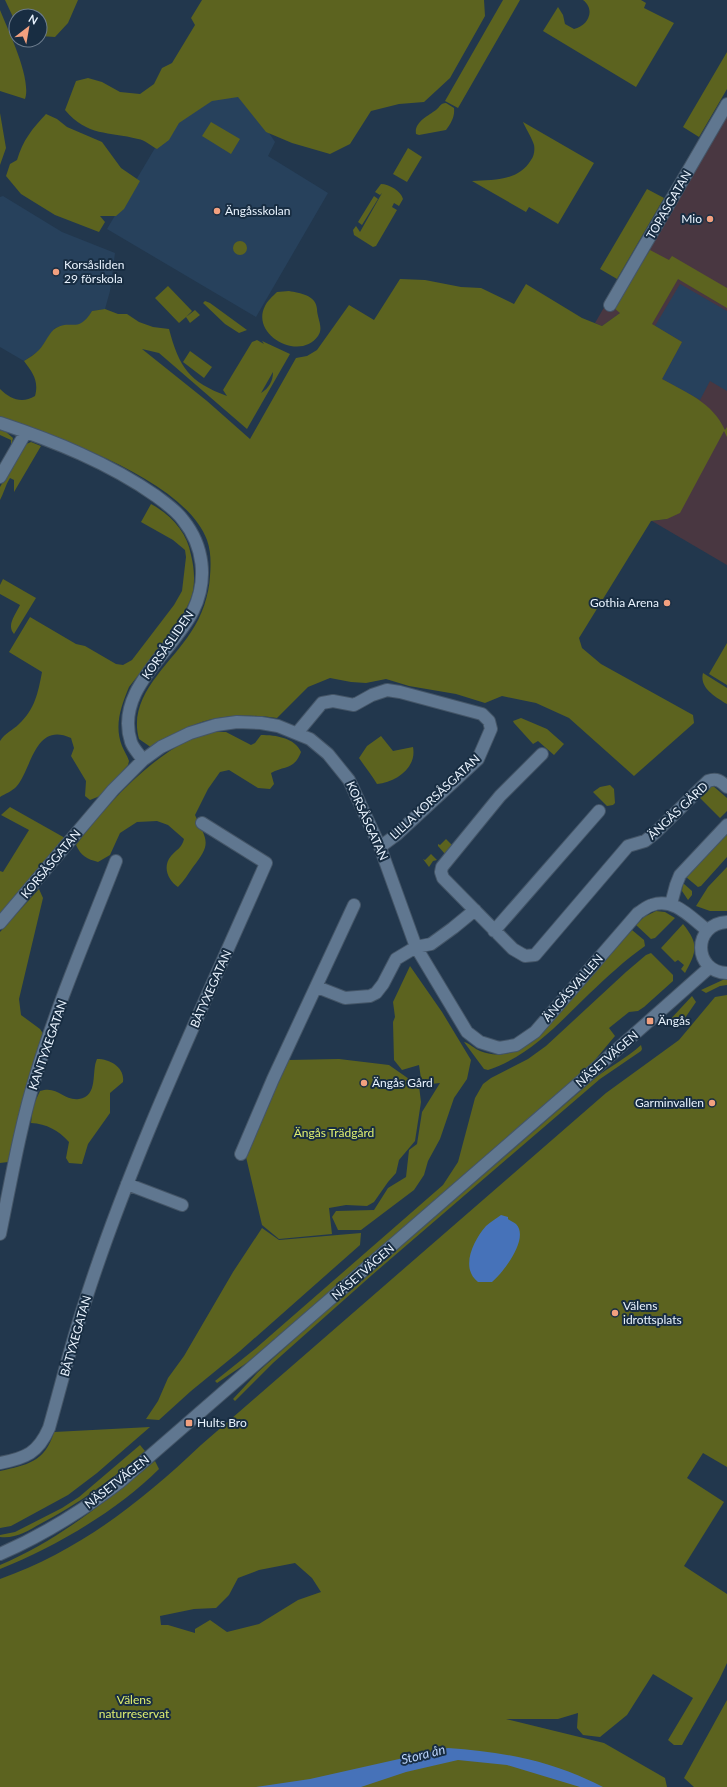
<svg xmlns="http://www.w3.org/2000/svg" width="727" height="1787" font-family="Lato,sans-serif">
  <rect width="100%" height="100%" fill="#22374d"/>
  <path fill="#493741" d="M727,96V565L652,521L667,519L652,373L620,313L602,326L595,323Z"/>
  <path fill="#27415c" d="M227,87L248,101L275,142L268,156L328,193L256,317L107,229L158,143L181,114Z
    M3,196L62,232L115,253L110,291L105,309L92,311L87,320L77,326L65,325L55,328L39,351L24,361L0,347V197Z
    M680,284L727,311V391L710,381L700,400L662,379L682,342L655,326Z"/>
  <path fill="#5c631f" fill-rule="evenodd" d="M5,0H78L68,23L55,37L40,36V16H16V20L13,17Z
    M202,0H484L485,16L450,78L424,102L399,104L371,111L350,144L330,154L292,143L266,132L238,97L212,101L179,123L169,140L157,149C151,146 145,140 138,139C108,131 88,137 65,110L76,81L88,78L102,82L120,92L140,94L154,84L162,68L172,63L195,25L191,18Z
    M503,0H520L458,108L445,101Z
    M583,0H641L646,3L644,8L674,23L636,87L543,31L558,7L563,15L565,24L574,29C588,26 596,10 583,0Z
    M0,10C8,30 32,79 25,99L0,91Z
    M727,52V89L699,137L683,127Z
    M446,103L454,108C455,117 451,123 446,130L419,135L416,134C414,122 428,116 436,110C440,107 440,103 446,103Z
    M0,113L6,148L0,165Z
    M46,114L57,119L67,127L102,142L121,168L140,181L124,209L116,216H100L105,222L99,232L55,215L21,194L6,176L10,164L17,160C23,140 32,129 46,114Z
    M211,122L240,139L231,154L202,136Z
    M523,122L594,163L558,224L529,207L526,212L472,181C493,180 519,181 531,160C534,156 535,150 534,145C532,138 526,129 523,122Z
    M408,148L422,157L407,182L393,174Z
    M381,184C389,184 401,191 403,199L399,206L394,203L392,207L397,210L376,246L373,247L354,235L353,230L356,226L360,232L382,193L380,195L375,192Z
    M647,189L664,198L617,279L600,269Z
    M374,196L378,199L362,225L358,222Z
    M233 248a7 7 0 1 1 14 0a7 7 0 1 1-14 0Z
    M650,250L669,260L672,256L727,288V308L678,279L652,324L682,342L662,379C687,393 712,402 725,430L727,427V437L724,431L680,513L667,519L651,521L579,638L582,648L601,664L693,715L694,723L634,776L569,718L536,703L502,696L485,703L456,694L409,686L386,679L366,683L351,682L330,678L308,687L277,718C248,714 216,714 189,727C177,733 164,741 152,748L139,739C127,696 170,665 191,632C202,616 209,595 210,576C211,564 211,551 207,540C184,479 57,437 0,418V389C10,399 22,404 35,396C39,381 33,373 24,361C29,358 35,354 39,350C45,344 49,332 56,328C72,319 78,334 92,311L105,309L118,314H127L139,322L153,327L169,329C179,367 189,382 227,396L223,390L252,342L257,340L264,344L262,341L290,354L247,429L159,353L142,349L207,401L250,439L296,358L307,356L317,350L349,305L374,320L400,279L425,280L461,287L481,288L514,304L526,284L582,318L602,326L620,313L614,308ZM273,372C273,381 269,388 261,393Z
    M168,286L192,311L186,317L195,310L200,315L190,323L186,317L179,323L155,298Z
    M289,291C300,293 316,295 317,309C317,318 324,328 318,336C300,362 250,335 265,306C267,301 273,296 277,292Z
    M205,301L210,303L247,330L239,333L225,324L203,303Z
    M190,351L212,367L204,378L183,362Z
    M0,430L6,432L13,438L11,447V440L0,435Z
    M31,442L41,446L14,492V480L10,478C5,486 4,493 0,500V487L24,445Z
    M151,504C171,515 187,532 191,555C194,567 195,579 193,591C188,617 147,664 129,687C121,706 114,726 122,746C124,751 127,755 129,761L128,765L100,796L90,800L85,796L86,781L71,756L74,748L71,738C34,721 32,770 16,787C12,791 5,794 0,797V741C5,733 13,730 19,724C35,709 38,693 42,672L9,652L30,617L76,644L85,646L116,664L123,665L132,660L174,605L182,591L186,557L185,550L173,540L141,522Z
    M3,579L36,598L14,634C6,625 16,614 20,605L0,594V585Z
    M727,643V685L709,674Z
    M703,673L727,688V704C716,697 699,688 703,673Z
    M521,718L547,729L564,744L554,755L538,741L533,744L514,723L513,721Z
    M213,732H226L251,745L255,743L261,735C276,735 295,738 301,752C294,770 286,765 271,773L274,784L270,789L258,788L229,770L220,772L208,789L195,815C207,841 212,843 193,867C188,874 184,881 178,887C168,880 162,867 171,856C176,850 182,848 184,839L168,825L157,821L137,822L120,833L110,855L98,862C87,859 81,856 76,845C104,808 145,762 187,741C196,737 205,735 213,732Z
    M381,736L393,751L413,747C417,768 396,782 377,784C371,774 365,767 359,758L367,746Z
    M610,785L614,789L615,803L613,805L607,806L593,792L600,787Z
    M712,785L727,798V811L720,818L698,796Z
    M10,807L65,838L0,914V871L3,872L29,830L1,815Z
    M727,834V857L701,886L698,887L686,877Z
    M446,839L453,846L445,854L438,846V844L440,845Z
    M431,854L437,860L433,861L429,867L423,859L425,860Z
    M727,867V911H710L696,906L708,887Z
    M683,883L692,891V895L688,900L682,891Z
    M39,889L43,898L19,999L21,1015L40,1029L44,1035L24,1097L8,1162L0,1163V932Z
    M656,911L665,912L675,918L655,938L651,939L636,925L644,917Z
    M683,924C699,944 697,951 685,973L681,969L684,965L678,960L675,962L661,948Z
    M632,930L644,940L645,946C625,960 607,977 589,994C558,1024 530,1056 488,1070L484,1069L464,1042C469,1043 475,1049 480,1051C502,1060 525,1050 541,1034Z
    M651,953L673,975V981L644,1007L638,1011L629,1012L609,1028L615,1036L594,1061L577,1077L248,1362L217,1383L215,1381L255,1349L443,1185L458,1162L475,1098L483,1084L491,1078L528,1059L546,1046L626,972L646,955Z
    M410,966L442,1012L471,1060L467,1079L454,1098L440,1139L428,1161L424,1175L414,1190L361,1230H338L332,1217L336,1211L374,1210L388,1188L406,1177L409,1150L417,1144L422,1112L440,1083L422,1085L419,1065L402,1070L394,1060L393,1022L395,1017L393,1002Z
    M727,978V985L720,986L706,993L701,990Z
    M727,995V1467L703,1453L687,1478L724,1502L684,1566L727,1594V1663L719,1680L682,1745H674L668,1740L693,1698L653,1674L627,1715L600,1737L583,1735L577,1728L578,1713L558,1719H506L604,1743L665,1778L667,1787H0V1579C79,1551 141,1502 201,1445L606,1093L679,1040L715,997ZM295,1563L312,1578L321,1592L298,1600L259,1624L227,1632L210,1620L195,1629V1633L168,1625H161L160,1616L194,1609L216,1608L229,1595L238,1578L259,1570Z
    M692,996L696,1002L685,1018L681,1016L672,1024L667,1023Z
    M641,1045L642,1049L641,1051L600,1079L372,1275L273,1363L235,1401L233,1399L258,1372L309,1326L593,1080C608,1067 626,1059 641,1045Z
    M97,1059C111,1059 125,1068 123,1082L110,1093V1113L88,1144L82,1164L69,1163L66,1158L69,1142C58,1130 47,1124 31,1123L33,1106L40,1091C58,1085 63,1101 79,1099C99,1096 91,1071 97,1059Z
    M339,1059L389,1065L419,1086L421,1102L415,1141L399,1160L396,1173L388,1182L374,1202L367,1206L346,1205L329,1208L332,1234L279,1239L262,1225L246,1157L288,1060Z
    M262,1228L279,1240L361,1233L360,1245L240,1351L191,1391L159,1420L146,1419L158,1401L168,1378L184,1356L233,1272Z
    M150,1427L97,1473L68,1495L11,1526L0,1528V1471C27,1465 45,1462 54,1432Z
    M140,1445L145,1451C112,1479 79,1504 40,1524C28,1531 15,1539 0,1537V1535L15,1532L62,1508L79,1497Z
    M155,1461L159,1469C117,1511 55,1547 0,1569V1565C59,1540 106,1501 155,1461Z
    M727,1700V1787H694L684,1778Z"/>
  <path fill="#4672b9" d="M501,1215L508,1217V1219C510,1221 514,1222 516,1224C530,1238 503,1273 492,1282H478C460,1268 473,1241 486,1226C490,1222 496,1219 501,1215Z
    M448,1748C505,1752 552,1761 603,1787H580L507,1765L458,1760L406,1772L361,1787H256L310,1779Z"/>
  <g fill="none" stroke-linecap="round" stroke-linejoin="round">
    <g stroke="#445567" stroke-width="14">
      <path id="minor" d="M610,305L727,104
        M0,423C54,441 109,463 156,496C165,503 176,510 183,520C204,546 208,580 193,611C173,652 114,690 131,742C133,748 139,754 143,760
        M0,477L26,432
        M297,733L322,703L333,701L354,705L372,695L387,690L400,692L482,714L489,721L491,729L478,759L396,835L380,847
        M542,754L500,796L442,867L441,872L443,878L513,949L525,956L535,955L628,846L645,841L654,834L708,781C717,778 721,781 727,787
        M671,904L676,885L680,875L727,825
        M0,923L113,790L143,760L161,747L190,733L216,725L237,722L261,723L278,726L310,739L328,754L349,780L380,847L416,947L467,1032L480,1042L499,1048L516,1045L535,1032L638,913C642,911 647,906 652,905C674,897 691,918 707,930
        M494,931L599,811
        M317,987L345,998L370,996L376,993L383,984L396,959L416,947L431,944L453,928L475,910
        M241,1154L273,1079L354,905
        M127,1184L182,1205
        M0,1234C11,1181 20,1127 36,1075C58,1002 89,931 116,861
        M0,1463C26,1458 38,1453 49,1428C61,1386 71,1344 85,1302C133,1152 203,1007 266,863L202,823"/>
    </g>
    <g stroke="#445567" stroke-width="14">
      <path id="tertiary" d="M727,922C692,924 693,972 727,973
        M0,1554C44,1535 82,1511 120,1482L595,1069L710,967"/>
    </g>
    <use href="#minor" stroke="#607790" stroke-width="12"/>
    <use href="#tertiary" stroke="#607790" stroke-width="12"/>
  </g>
  <g fill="#f2a07f" stroke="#182d42" stroke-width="1.5">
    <circle cx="217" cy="211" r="4"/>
    <circle cx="710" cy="219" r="4"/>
    <circle cx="56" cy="272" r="4"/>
    <circle cx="667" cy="603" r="4"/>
    <rect x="646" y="1017" width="8" height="8" rx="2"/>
    <circle cx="364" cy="1083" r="4"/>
    <circle cx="712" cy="1103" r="4"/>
    <circle cx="615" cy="1313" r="4"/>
    <rect x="185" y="1419" width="8" height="8" rx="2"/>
  </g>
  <g text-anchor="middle" stroke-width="4" stroke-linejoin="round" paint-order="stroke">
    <g font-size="12" fill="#e9f3fe" stroke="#182d42">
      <text transform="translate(669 205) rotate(-60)" y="4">TOPASGATAN</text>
      <text transform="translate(168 645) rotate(-55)" y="4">KORSÅSLIDEN</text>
      <text transform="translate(435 797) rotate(-43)" y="4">LILLA KORSÅSGATAN</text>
      <text transform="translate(678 811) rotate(-43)" y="4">ÄNGÅS GÅRD</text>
      <text transform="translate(367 821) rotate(66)" y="4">KORSÅSGATAN</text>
      <text transform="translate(51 864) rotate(-50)" y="4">KORSÅSGATAN</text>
      <text transform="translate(573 988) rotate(-49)" y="4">ÄNGÅSVALLEN</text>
      <text transform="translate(211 989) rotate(-66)" y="4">BÅTYXEGATAN</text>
      <text transform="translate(48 1045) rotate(-71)" y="4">KANTYXEGATAN</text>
      <text transform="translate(607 1059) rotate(-41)" y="4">NÄSETVÄGEN</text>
      <text transform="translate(363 1272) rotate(-41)" y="4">NÄSETVÄGEN</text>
      <text transform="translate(76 1336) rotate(-74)" y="4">BÅTYXEGATAN</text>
      <text transform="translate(117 1482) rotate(-38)" y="4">NÄSETVÄGEN</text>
    </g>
    <g font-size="12" fill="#e9f3fe" stroke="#182d42" text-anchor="start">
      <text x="225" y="215">Ängåsskolan</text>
      <text x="702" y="223" text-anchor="end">Mio</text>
      <text x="64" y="269">Korsåsliden<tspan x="64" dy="14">29 förskola</tspan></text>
      <text x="659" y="607" text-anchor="end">Gothia Arena</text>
      <text x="658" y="1025">Ängås</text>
      <text x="372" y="1087">Ängås Gård</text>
      <text x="704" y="1107" text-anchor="end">Garminvallen</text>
      <text x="623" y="1310">Välens<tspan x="623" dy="14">idrottsplats</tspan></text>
      <text x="197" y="1427">Hults Bro</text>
    </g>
    <g font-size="12" fill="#dfef70" stroke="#182d42">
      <text x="334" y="1137">Ängås Trädgård</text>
      <text x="134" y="1704">Välens<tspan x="134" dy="14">naturreservat</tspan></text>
    </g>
    <g font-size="13" font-style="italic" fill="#b9d2f9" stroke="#182d42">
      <text transform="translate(423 1754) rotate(-14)" y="5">Stora ån</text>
    </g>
  </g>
  <g transform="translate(28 28) rotate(31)"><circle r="19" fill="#182d42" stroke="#6c7c8d"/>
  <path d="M0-3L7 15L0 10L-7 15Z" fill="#f2a07f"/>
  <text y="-6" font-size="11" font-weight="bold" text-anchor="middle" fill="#e9f3fe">N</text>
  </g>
</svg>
